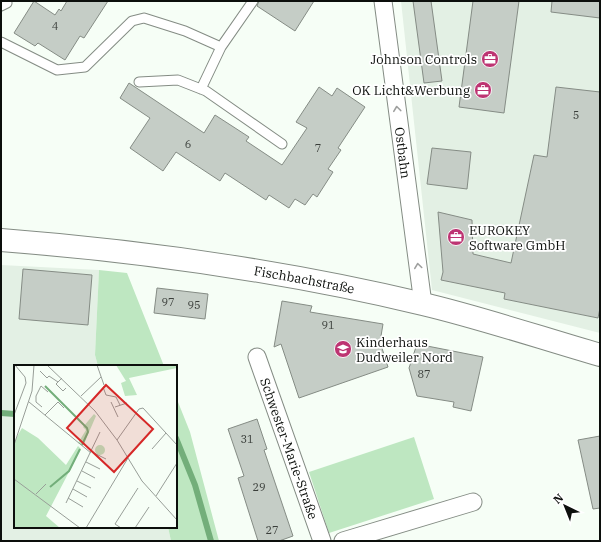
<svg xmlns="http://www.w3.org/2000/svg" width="601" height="542" font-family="'IBM Plex Serif',serif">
  <rect width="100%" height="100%" fill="#f6fef6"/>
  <path fill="#e3f0e4" d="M401,1H600V333L432,290Z
    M1,265L99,270L95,355L98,366H15V527H168L171,541H1Z"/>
  <path fill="#bee7c1" d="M99,270L127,273L164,366H98L95,355Z
    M176,397L190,432L219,541H171L168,527H176Z
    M414,437L434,499L329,533L309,472Z"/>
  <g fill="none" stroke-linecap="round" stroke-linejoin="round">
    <path stroke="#73ae7a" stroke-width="6" d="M1,413L15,414
      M176,438L195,485L211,541"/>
  </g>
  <path fill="#c5cdc6" stroke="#858c85" d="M34,1L55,15L59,9L61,11L67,1H108L84,38L80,36L65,60L38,43L35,46L14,33Z
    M259,1H314L295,31L257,6Z
    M413,1H431L442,81L424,83Z
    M473,1H519L504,113L459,107Z
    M552,1H600V18L551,12Z
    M129,83L204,133L215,115L249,137L246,141L282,165L307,128L296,122L319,87L332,96L337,88L365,107L338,148L341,150L328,169L333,172L317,197L313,194L305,205L295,199L289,208L269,195L266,200L225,173L220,181L176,152L163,171L130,148L150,118L120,98Z
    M556,87L600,92V308L598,318L504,299L505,293L441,280L443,272L438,212L472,220L473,254L511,263L534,155L547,157Z
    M432,148L471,152L467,189L427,184Z
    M23,269L92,275L88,325L19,319Z
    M157,288L208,294L205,319L154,313Z
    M282,301L312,306L310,312L383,324L380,342L388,367L299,398L281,344L274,347Z
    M417,344L483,357L471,411L453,407L454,402L417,396L409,368Z
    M257,419L267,449L264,450L293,536L279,541H258L238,478L244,476L228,429Z
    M600,436V508L593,509L578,440Z"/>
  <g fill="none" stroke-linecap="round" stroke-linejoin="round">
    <g stroke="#848c84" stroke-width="11">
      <path id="service" d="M1,6L7,3
        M1,42L57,70L85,67L132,21L144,18L185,31L221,47
        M139,82L178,80L206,91L282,144
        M201,89L221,47L253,1"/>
    </g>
    <g stroke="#848c84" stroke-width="19">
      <g id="minor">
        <path id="s1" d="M383,1L423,304"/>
        <path id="s2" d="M257,357L322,541"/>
        <path d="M343,541L473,502"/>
      </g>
    </g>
    <g stroke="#848c84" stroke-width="24">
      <g id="tertiary">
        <path id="s3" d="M1,240C143,251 284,271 423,304C482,318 541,338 600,355"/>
      </g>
    </g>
    <use href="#service" stroke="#fff" stroke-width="9"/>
    <use href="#minor" stroke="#fff" stroke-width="17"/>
    <use href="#tertiary" stroke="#fff" stroke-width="22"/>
  </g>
  <defs><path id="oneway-chevron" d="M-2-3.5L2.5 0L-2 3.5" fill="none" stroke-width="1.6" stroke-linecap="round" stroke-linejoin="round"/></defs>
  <g stroke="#9e9f9e">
    <use href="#oneway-chevron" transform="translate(397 109) rotate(-97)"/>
    <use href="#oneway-chevron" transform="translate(418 266) rotate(-98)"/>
  </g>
  <defs>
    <g id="office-disc" transform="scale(0.9)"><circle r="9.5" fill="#bd3472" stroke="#fff"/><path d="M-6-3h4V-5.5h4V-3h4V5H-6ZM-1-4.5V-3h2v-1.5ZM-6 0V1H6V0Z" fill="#fff"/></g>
    <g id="school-disc" transform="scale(0.9)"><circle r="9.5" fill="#bd3472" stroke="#fff"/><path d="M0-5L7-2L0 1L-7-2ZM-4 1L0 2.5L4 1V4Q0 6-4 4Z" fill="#fff"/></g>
  </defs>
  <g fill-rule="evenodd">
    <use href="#office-disc" x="490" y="59"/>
    <use href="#office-disc" x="483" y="90"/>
    <use href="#office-disc" x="456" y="237"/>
    <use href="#school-disc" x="343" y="349"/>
  </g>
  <g text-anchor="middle" stroke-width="3.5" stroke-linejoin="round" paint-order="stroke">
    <g font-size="11" fill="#3a3e3a">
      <text x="55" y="30">4</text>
      <text x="576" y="119">5</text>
      <text x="188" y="148">6</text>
      <text x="318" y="152">7</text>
      <text x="168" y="306">97</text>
      <text x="194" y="309">95</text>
      <text x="328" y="329">91</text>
      <text x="424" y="378">87</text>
      <text x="247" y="443">31</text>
      <text x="259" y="491">29</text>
      <text x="272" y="534">27</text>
    </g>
    <g font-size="13" fill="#0c0f0c" stroke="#fff" text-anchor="end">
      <text x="477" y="64">Johnson Controls</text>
      <text x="470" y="95">OK Licht&amp;Werbung</text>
      <text x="469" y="235" text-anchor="start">EUROKEY<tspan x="469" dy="15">Software GmbH</tspan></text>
      <text x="356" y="347" text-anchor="start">Kinderhaus<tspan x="356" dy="15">Dudweiler Nord</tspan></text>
    </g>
    <g font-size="13" fill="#0c0f0c" stroke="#fff">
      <text dy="5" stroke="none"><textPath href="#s1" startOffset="153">Ostbahn</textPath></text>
      <text dy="5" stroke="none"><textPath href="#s3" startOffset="306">Fischbachstraße</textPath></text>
      <text dy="5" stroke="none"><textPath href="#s2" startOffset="97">Schwester-Marie-Straße</textPath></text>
    </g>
  </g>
  <g transform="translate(14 365)">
    <rect width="163" height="163" fill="#f6fef6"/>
    <path d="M102,0H163V3L115,13L123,30L111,31L107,18L112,16ZM80,49L82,51L69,81L64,78L72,65L69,62ZM8,63L24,73L52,100L64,81L67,84L32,151L46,163H0V77ZM81 85a5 5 0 1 1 10 0a5 5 0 1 1-10 0Z" fill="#bee7c1"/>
    <path fill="none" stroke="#73ae7a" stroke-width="2" d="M31,21L73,63L74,67L68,80M36,122L55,106L66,84"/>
    <path fill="none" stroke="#989e98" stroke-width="1" d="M33,0L81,46L103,75L128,116L163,155M83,0L90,20M26,6L33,13L35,11L44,17M48,13L42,19L49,26L52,23M92,21L89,22L92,30L102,32L106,40M67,31L87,12M15,37L77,88M97,37L104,52M28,42L22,37V31L27,21L34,27M101,42L113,38M0,50L12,18L11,12L1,0M31,50L44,37L50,43M103,75L125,44L129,43L163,80M0,80L18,26L20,0M138,84L152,68M78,87L92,94M72,97L86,104M68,106L81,113M0,114L66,163M63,116L77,123M59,124L73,132M22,129L32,119M142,131L163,98M54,133L69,142M52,138L86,67M72,163L114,93M107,163L101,159L124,123M121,163L135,142"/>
    <path fill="#d62828" fill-opacity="0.15" stroke="#d62828" stroke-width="2" d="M92,20L139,64L100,107L53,63Z"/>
    <rect width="163" height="163" fill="none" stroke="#0c0f0c" stroke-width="2"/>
  </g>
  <rect width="601" height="542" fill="none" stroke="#0c0f0c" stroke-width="4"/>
  <g transform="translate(565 506) rotate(317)" stroke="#ffffff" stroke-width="3" paint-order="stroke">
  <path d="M0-3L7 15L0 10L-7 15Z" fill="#0c0f0c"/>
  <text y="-6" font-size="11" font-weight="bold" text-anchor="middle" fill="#0c0f0c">N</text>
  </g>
</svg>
